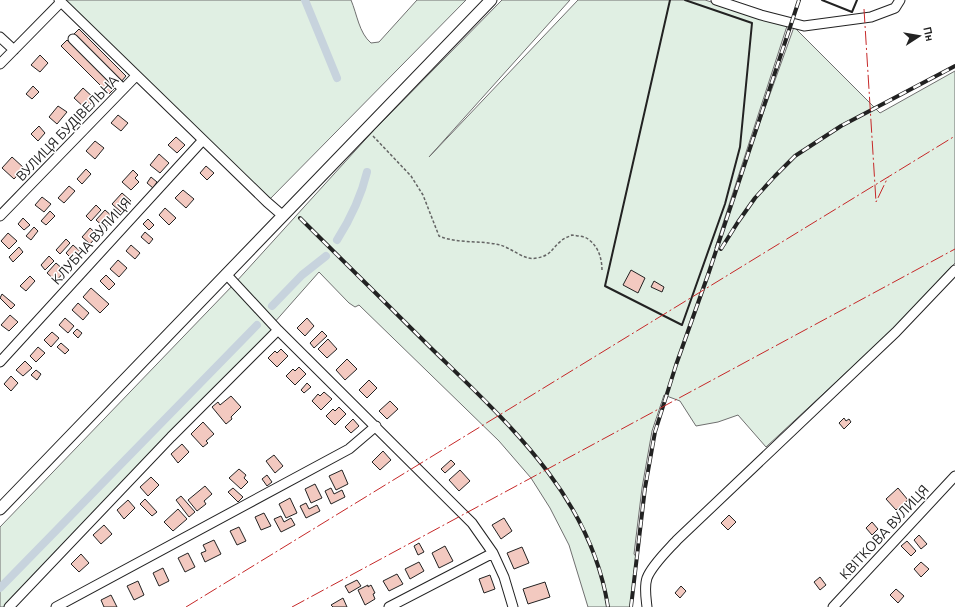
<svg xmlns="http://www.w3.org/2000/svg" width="955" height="607" font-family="Ubuntu,sans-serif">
  <rect width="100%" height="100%" fill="#fff"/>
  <path fill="#e0efe3" stroke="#6f6f6f" d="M59,0H351C357,14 359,33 371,43L379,42L417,0H466L267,202Z
    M502,0H570L429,157L578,0H705L787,26L715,248L794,27L880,113L955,71V263L892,330L766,447L738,415L718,422L696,426L680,401L664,395L652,431L642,488L634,554L637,558L631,607H588L569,545L550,508L531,478L499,441L359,305L355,307L349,303L319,272L273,324L278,329L10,607H0V527L235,283L374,130Z"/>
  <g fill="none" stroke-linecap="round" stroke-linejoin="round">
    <path stroke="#c7d3dd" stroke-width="8" d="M305,0L337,78
      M337,240C351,218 361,197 367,172
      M272,306L302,275L326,256
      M0,588L257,325"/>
  </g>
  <path fill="#f3c9c0" stroke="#222" d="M79,29L126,76L121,82L73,35Z
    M67,40L115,88L109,94L61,46Z
    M40,55L48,63L40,72L31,65Z
    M33,86L39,92L32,99L26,94Z
    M83,88L95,99L86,109L74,98Z
    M58,106L67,112L57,124L49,117Z
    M118,115L128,123L121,131L111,123Z
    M39,126L45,133L38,141L31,134Z
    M176,137L185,145L177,153L168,145Z
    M95,141L104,148L95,159L86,151Z
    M159,154L169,163L160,173L150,165Z
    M12,157L24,168L14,179L2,168Z
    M206,166L214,173L207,180L200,173Z
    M86,169L91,174L82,184L77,179Z
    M133,170L138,175L135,178L139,182L131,190L122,182Z
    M151,177L157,182L153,188L147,183Z
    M69,186L75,191L64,203L58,198Z
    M183,190L194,199L186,208L175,198Z
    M122,193L131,201L121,212L112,204Z
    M42,197L51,204L44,212L35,205Z
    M96,205L101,210L91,221L86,216Z
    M165,208L176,218L169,225L159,215Z
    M105,210L114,218L105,228L96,220Z
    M50,211L55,216L46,225L41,221Z
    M23,218L30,225L24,230L18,224Z
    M148,219L154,225L149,230L143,224Z
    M34,227L38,231L31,240L26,236Z
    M90,228L98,235L90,244L82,237Z
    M145,232L153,239L149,244L141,237Z
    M8,233L17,241L9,249L1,241Z
    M66,239L70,243L60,254L56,250Z
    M73,245L82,253L74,261L66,253Z
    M131,245L140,253L135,259L126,251Z
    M19,247L23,252L13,262L9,257Z
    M49,256L54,261L45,270L41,265Z
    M118,260L127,268L119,277L110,269Z
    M56,263L65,271L56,281L47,273Z
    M631,270L645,278L638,293L623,285Z
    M106,275L115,284L109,290L100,281Z
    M30,276L35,281L26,291L20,286Z
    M654,281L664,287L662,292L651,287Z
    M91,288L109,304L100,313L83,297Z
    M2,294L15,305L11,309L0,298Z
    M78,303L89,313L83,320L72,310Z
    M10,315L18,322L9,331L1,325Z
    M65,318L74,326L68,333L59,325Z
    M307,318L314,326L305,336L297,328Z
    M77,329L82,333L78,338L73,333Z
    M322,331L327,336L314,348L310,343Z
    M52,332L59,338L51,347L44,340Z
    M328,339L337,349L327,358L318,349Z
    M61,343L69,350L65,354L57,347Z
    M38,347L45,353L36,362L30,356Z
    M281,349L288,356L277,367L268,358L275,351L277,353Z
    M347,359L357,369L345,380L336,370Z
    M25,361L32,368L23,376L16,370Z
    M299,367L306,374L295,385L286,376L293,369L295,371Z
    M36,370L41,374L37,380L31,375Z
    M11,376L18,383L11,391L4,384Z
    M369,380L377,388L367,398L359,390Z
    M307,383L311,387L304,393L301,390Z
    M324,392L332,399L321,410L312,401L318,394L320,396Z
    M231,396L241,407L231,417L232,419L226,424L212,407L218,402L220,405Z
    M390,401L398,409L387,419L379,411Z
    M339,407L346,414L335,425L326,416L333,409L335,411Z
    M844,418L846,421L849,419L851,422L844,429L839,423Z
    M353,419L359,426L351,433L345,427Z
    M203,422L214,434L206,441L208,443L203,447L191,434Z
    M182,444L189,452L178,463L171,454Z
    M383,451L391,460L380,470L372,462Z
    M274,455L283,466L275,473L266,461Z
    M451,460L455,464L445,473L441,469Z
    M239,469L246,475L244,478L248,482L241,489L229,478Z
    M342,470L348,484L336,490L329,476Z
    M460,470L470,481L459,491L449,480Z
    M267,475L272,482L267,486L262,479Z
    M151,477L159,485L148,496L140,487Z
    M315,484L322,498L311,503L305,489Z
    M205,486L212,494L204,501L206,504L197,511L188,500Z
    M233,488L243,497L238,502L228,492Z
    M331,488L334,494L342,490L345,497L331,504L325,491Z
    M898,488L908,500L896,510L886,499Z
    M181,496L195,512L189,517L176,500Z
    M290,498L297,513L286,518L279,504Z
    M145,499L157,512L152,516L140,504Z
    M128,500L135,508L124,519L117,510Z
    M306,503L309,509L317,505L320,511L306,518L300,506Z
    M178,509L187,519L173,531L164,522Z
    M264,513L271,526L261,530L255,517Z
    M729,515L736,522L728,530L721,523Z
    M281,516L284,522L291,518L295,525L281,532L274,519Z
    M504,518L512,531L501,539L492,525Z
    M872,522L878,529L872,535L866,528Z
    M104,525L112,534L101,544L93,535Z
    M239,527L246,541L237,545L230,531Z
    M919,535L927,544L921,549L914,540Z
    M214,540L221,554L205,562L201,553L206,551L203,545Z
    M907,541L916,551L911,556L901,546Z
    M419,543L424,552L418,555L414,546Z
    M445,546L453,561L439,568L432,553Z
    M522,547L529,563L514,569L507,553Z
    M188,553L195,567L185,572L178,558Z
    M81,554L89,563L79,572L71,564Z
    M419,562L424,571L410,579L405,569Z
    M921,562L929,569L921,577L914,569Z
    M163,568L169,581L159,586L153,573Z
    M397,574L403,584L389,591L383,581Z
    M490,575L495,589L484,593L479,579Z
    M820,577L826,585L820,590L814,582Z
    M357,580L361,586L349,593L345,586Z
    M138,581L144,595L134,600L127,586Z
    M545,582L550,597L528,604L523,589Z
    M368,585V587L371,585L375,593L373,594L375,599L365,605L358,590Z
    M681,586L686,591L680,598L675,593Z
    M896,589L904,596L898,603L890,595Z
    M111,595L117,607H104L101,600Z
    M343,598L347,607H333L331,605Z"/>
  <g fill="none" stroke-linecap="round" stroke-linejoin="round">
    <g stroke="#222" stroke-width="11">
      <path id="minor" d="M59,0L267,202L282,215
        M716,0L761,15L804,26L871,17L895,8L900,0
        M0,37L14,50
        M73,39L123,89
        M0,64L61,2
        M0,216L136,76
        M226,274L278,330L472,523L493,553L504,577L513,607
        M0,362L203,140
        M9,607L171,437L278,330
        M56,607L349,449L376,426
        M389,607L493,553
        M647,607C646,598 644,587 647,578C652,565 668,550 677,540L896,332L955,270
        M833,607L955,476"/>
    </g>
    <g stroke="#222" stroke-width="13">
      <path id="major" d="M0,509L491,0"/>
    </g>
    <path stroke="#646464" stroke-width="1.5" stroke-dasharray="3 2" stroke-linecap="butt" d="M373,136L411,176L423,195L439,236C458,244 480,240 500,245C512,248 524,261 537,258C552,255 551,249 561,241C564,238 568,237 572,235C577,236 584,236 588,239C599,247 602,259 602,271"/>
    <use href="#minor" stroke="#fff" stroke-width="9"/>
    <use href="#major" stroke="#fff" stroke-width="11"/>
    <g stroke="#222" stroke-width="4">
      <path id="rail" d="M300,218C344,262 389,306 433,350C508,423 591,497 608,607
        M721,249L738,222L755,198L775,176L795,156L841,126L955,66
        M631,607L645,488L655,432L676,365L709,272L799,0"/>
    </g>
    <use href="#rail" stroke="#fff" stroke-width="2.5" stroke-dasharray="8" stroke-linecap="butt"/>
    <path stroke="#222" stroke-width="2" d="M670,0L605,286L682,325L725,204L740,147L752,23L685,0
      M822,0L852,12L857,0"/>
    <path stroke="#c62828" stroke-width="1" stroke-dasharray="14 3 2 3" stroke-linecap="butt" d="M864,9L876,202L888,177
      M186,607L955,136
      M292,607L955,249"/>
  </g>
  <g text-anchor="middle" stroke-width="3" stroke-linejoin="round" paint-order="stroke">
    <g font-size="14" fill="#222" stroke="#fff">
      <text transform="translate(67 128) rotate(-46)" y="5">ВУЛИЦЯ БУДІВЕЛЬНА</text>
      <text transform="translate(91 241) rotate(-48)" y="5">КЛУБНА ВУЛИЦЯ</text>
      <text transform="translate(884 532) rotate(-47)" y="5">КВІТКОВА ВУЛИЦЯ</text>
    </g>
  </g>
  <g transform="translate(919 36) rotate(78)" stroke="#ffffff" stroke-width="3" paint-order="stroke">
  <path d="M0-3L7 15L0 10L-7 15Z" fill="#222222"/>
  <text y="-6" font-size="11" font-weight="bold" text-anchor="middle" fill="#222222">Пн</text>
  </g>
</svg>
